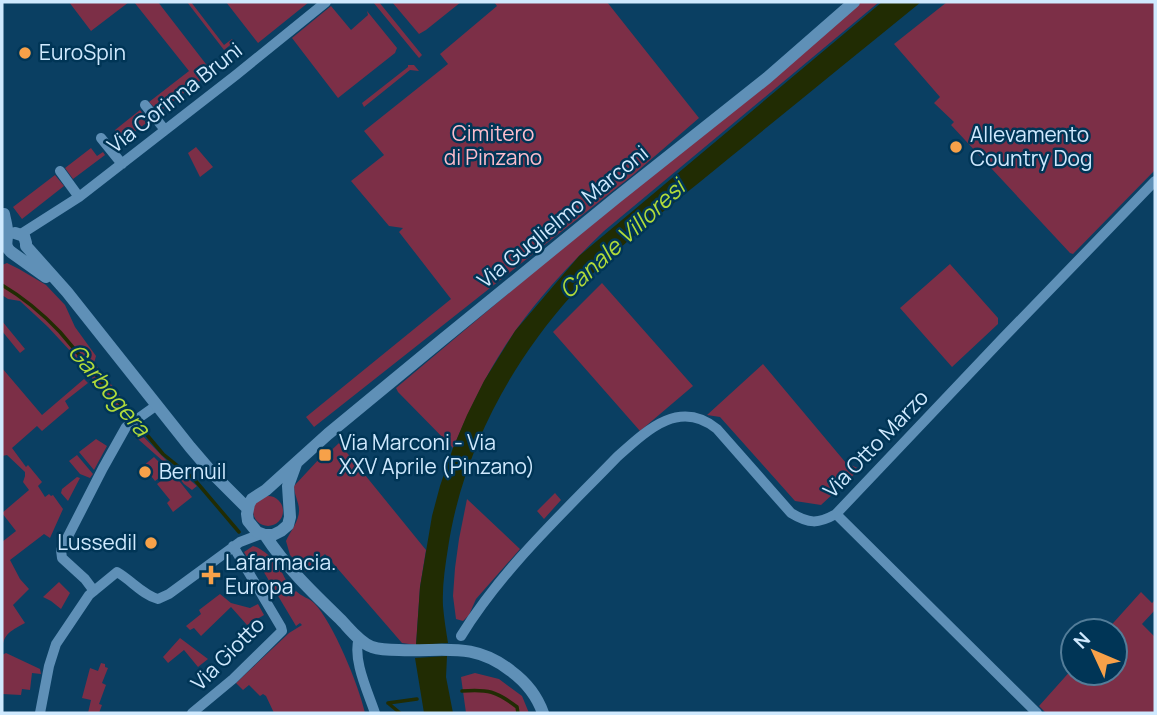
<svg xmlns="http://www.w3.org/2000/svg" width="1157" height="715" font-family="Manrope,sans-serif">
  <rect width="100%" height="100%" fill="#0a3f62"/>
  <path fill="#7c2f47" d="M69,2H129L91,31Z
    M134,2H158L209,68V74L159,112L149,102L189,71Z
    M187,2H191L224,45L232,39L234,42L224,50Z
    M226,2H309L258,43Z
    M373,2H379L422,55L419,58Z
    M392,2H461L426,30L419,34Z
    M494,2H607L699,118L633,175L314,427L306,417L451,299L399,232L403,228L389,226L351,181L384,155L364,131L448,64L440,54L497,6Z
    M861,2H879L604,231C568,266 532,304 505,346C484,378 468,413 453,448L398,392L396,388L568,243L828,31Z
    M947,2H1155V170L1073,254L1070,253L951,125L954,122L934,103L940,97L894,44Z
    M331,6L351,30L368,15L367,11L397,48L395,53L338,98L292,38Z
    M408,65H414L419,71L410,70L364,107L362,103L408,67Z
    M140,110L149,121L117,145L115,143L121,138L115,130Z
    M196,147L213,167L200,177L188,153Z
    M91,148L97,156L103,152L105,155L73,179L65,168Z
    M55,175L64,186L22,219L13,207Z
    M7,263L19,269L46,285L65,305L75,327L96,356L94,363L134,413L129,419H124L74,355L48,327L20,301L8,299L2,295V265Z
    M950,264L998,318V324L952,367L900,308Z
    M602,283L693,386L640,431L553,332Z
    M2,321L25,349L20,353L2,331Z
    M763,364L846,463L860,469L821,505L795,501L720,417L707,415Z
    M2,368L42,415L84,379L88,383L65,401L69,408L42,431L37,426L12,448L26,467L28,465L42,482L38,486L45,497L49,494L51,496L53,495L63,509L50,538L44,534L10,560L20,579L29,589L13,605L25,623C9,632 2,634 2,655L6,653L40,669L41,674L32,673L30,690L22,689L21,695L2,694V542L16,531L2,513L29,490L23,482L25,476V472L7,455L2,456Z
    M133,426L168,462L197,486L192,490L184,484L173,470L130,432L132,431Z
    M96,439L107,446L94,470L79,452Z
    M339,443L426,550L420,587L416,645L402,643L325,554L306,572L290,555L286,541C290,532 300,520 299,509C299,503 294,494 294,486L320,458L322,459Z
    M77,455L93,474L90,478L80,474L69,461Z
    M154,457L168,471L155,481L143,466Z
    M172,472L192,497L173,512L167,503L170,500L157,484Z
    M77,477L80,478L68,501L61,493L62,489Z
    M555,493L561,500L544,519L537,511Z
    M253 511a15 15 0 1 1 30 0a15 15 0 1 1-30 0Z
    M467,499L520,549L476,599L469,615L463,621L456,619L453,596L455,568L459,539Z
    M253,546C262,548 275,560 280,569C284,575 284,579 290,584L287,588L293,594L296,591C302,597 309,598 314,603C333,622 359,686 365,713H274L266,696L263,694L260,696L249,685L243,690L236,683L289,633L302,625L300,623L296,626L259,564H251L244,552Z
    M59,582L70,593L61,609L51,601L43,597Z
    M1141,592L1152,603L1155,600V610L1142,624L1155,637V713H1046L1039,706L1073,668V673H1115V631H1106Z
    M220,594L231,603L250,608L258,604L264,615L247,625L231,607L201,636L194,628L190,630L186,626L201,614L199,610Z
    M180,638L208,659L198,667L184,650L168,663L163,657Z
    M101,663L105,664V667L108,668L102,683L106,685L99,704L102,705L99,713H88L91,700L82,698L90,668L98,671Z
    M475,673L499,679L522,696L529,713H466L461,677Z"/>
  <path fill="#212c03" d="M882,2H921C857,54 792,107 728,159C675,203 619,244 572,295C509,365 462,454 448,548C445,567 442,587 443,606C444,618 446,631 448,643L416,645L420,587L432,516L440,486L453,448L467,415L484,381L515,331L579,256Z
    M447,656L446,677L453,713H424L415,658Z"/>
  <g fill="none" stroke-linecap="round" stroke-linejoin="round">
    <path stroke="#212c03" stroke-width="3.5" d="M2,285C24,298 42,313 60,332L163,454L194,479L239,532
      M462,691C488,689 496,691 517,707L518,713
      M388,703L417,699
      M388,703L400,713"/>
    <path stroke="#5f90b7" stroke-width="10" d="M145,105L165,130
      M101,138L122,164
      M60,171L79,197
      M21,234L79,197L236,75L326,2
      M836,514L1037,713
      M94,591L85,579L62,558L61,550L103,468L126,427L157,405
      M461,636C503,568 562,514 617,457C646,431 679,398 717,429L791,513C809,524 818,524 836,514L1003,338L1155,181
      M359,638C352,659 368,692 375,713
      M40,713L49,666L56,644L89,595L117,572C131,580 143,595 158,599L169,594L240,542L261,534
      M192,713L233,679L282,631L281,627L233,546"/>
    <path stroke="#5f90b7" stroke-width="12" d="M4,214C5,220 7,226 7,231C8,241 3,245 11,252L46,277
      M15,233L24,236L26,243V246L67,292L190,447L214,475L248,509
      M296,464L288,486L290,517L288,525L281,531L273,535H265L257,532L248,521L247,514L249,504L252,499L266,490L328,434L442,340L616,198L767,78L854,2
      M265,535C285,566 313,593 340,619C349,628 359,642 372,647C381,650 390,650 399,650C443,652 473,641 511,671C526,682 537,696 543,713"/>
  </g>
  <g fill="#f7a149" stroke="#003556" stroke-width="2.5">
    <circle cx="25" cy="53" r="7"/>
    <circle cx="956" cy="147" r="7"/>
    <rect x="318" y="448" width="14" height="14" rx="3.5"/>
    <circle cx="145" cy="472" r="7"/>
    <circle cx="151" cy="543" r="7"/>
    <path d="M207.5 564.5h7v7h7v7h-7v7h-7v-7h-7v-7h7z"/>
  </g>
  <g text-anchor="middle" stroke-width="5" stroke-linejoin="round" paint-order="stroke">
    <g font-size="21" fill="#cfe9fe" stroke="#003556" text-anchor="start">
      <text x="39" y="60">EuroSpin</text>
      <text x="970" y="142">Allevamento<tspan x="970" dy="24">Country Dog</tspan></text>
      <text x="339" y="450">Via Marconi - Via<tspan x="339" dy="24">XXV Aprile (Pinzano)</tspan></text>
      <text x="159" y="479">Bernuil</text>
      <text x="137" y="550" text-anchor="end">Lussedil</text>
      <text x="225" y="570">Lafarmacia.<tspan x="225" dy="24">Europa</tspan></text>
    </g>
    <g font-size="21" fill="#cfe9fe" stroke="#003556">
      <text transform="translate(175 98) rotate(-38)" y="7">Via Corinna Bruni</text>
      <text transform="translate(563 217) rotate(-39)" y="7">Via Guglielmo Marconi</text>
      <text transform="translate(876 444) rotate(-46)" y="7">Via Otto Marzo</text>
      <text transform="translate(228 654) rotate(-45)" y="7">Via Giotto</text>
    </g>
    <g font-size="21" fill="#fcbdcc" stroke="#003556">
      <text x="493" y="141">Cimitero<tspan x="493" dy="24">di Pinzano</tspan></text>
    </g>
    <g font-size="23" font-style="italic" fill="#b1db3a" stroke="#003556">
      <text transform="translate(622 239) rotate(-43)" y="8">Canale Villoresi</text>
      <text transform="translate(109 390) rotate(50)" y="8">Garbogera</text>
    </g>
  </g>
  <rect width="1157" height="715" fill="none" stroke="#cfe9fe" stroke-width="7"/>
  <g transform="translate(1094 652) rotate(314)"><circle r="33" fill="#003556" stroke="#537d99" stroke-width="2"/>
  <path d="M0-5L12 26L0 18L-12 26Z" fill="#f7a149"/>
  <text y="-10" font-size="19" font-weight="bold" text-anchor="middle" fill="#cfe9fe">N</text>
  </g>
</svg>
